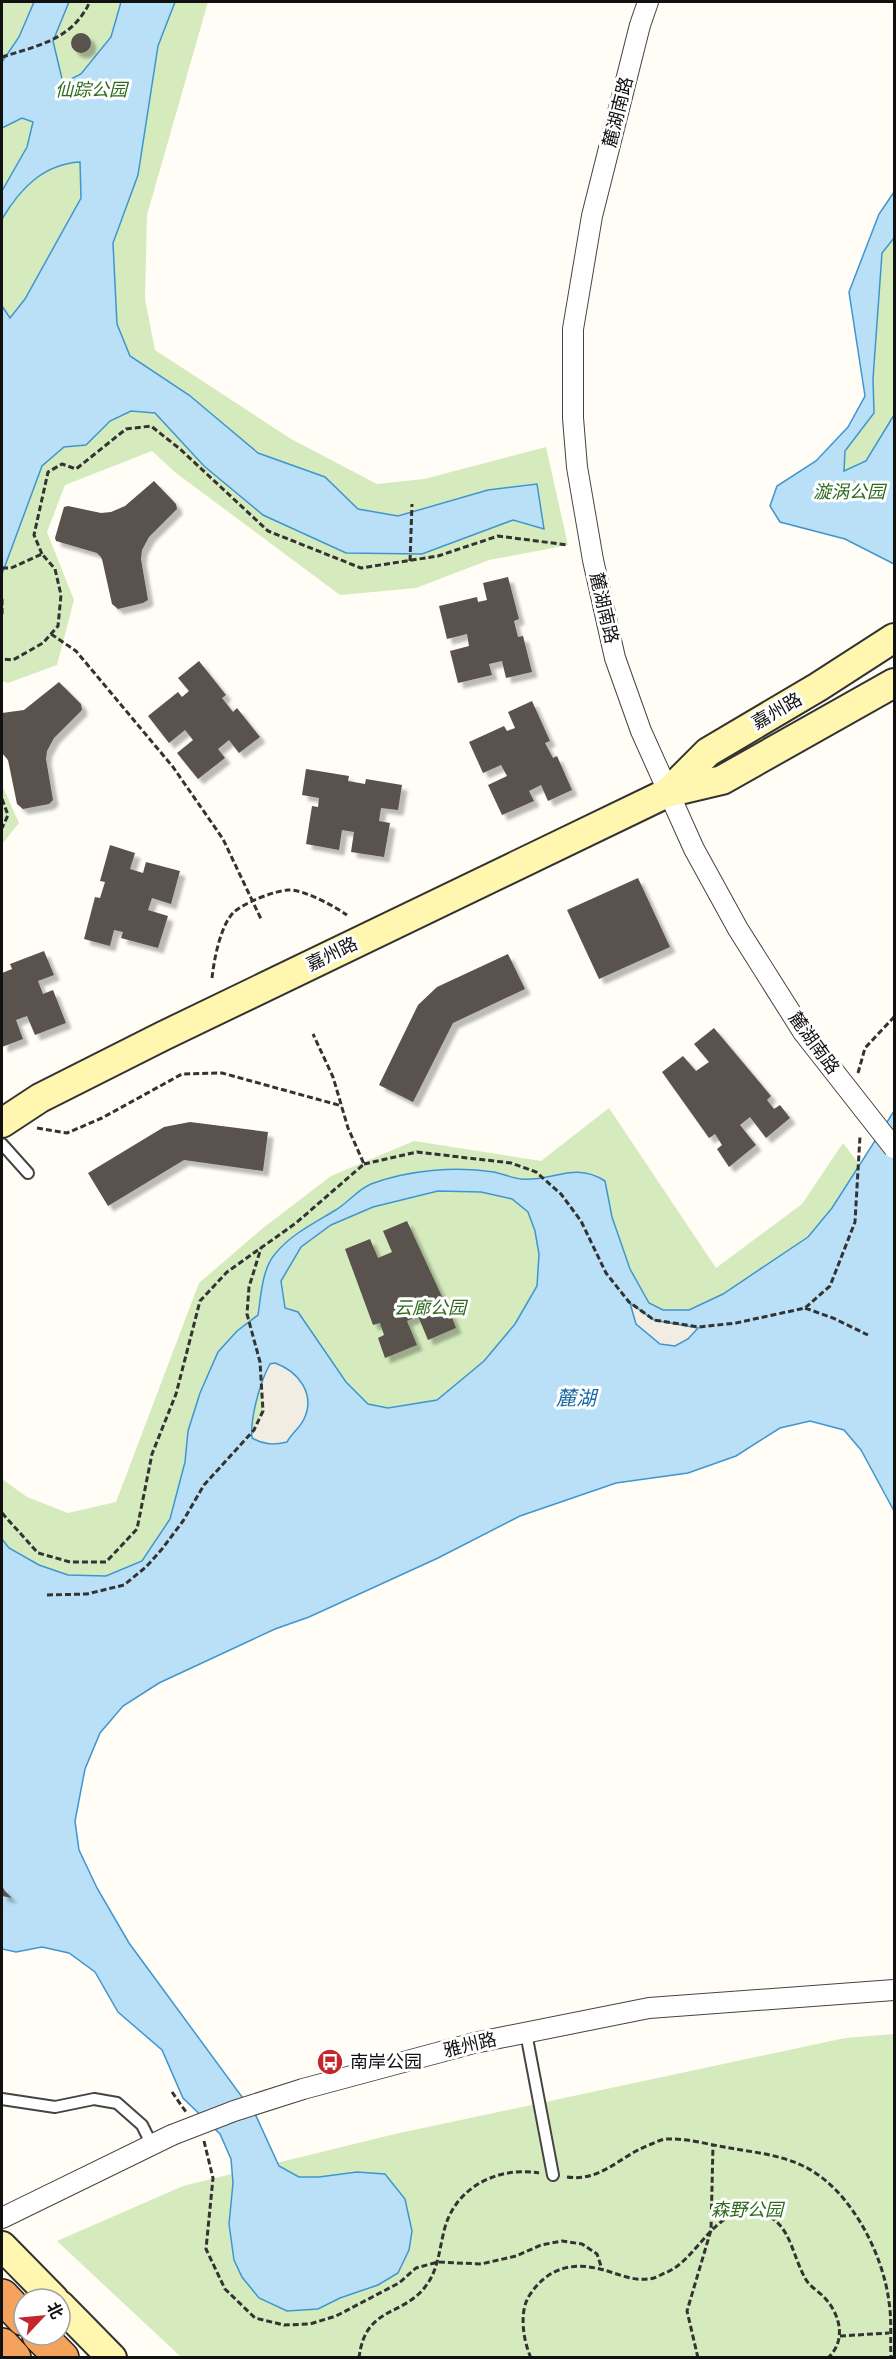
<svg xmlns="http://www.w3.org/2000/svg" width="896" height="2359" font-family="'Playfair Display','Noto Sans SC',serif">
  <defs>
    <filter id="shadow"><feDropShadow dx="5.5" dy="5.5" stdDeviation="1.5" flood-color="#0004"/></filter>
  </defs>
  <rect width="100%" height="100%" fill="#fffdf5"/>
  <path fill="#d5ebbd" d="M2,2H208L147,215L145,299L155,350L291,439L377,484L424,479L546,447L568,545L489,560L416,588L340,595L176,473L152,451L65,485L47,532L74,600L57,665L8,683L2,681Z
    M894,192V564L845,539L780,522L770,506L777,486L816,461L848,427L865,396L849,292L879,214Z
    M2,785L19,823L2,844Z
    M609,1108L716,1268L802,1204L843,1143L894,1210L2,1681V1479L27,1497L68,1513L116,1502L199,1283L263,1228L331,1176L414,1141L541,1161Z
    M894,2034V2357H181L57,2241L183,2186L395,2134L845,2038Z"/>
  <path fill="#f1ede2" d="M629,1302L654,1320L699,1327L688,1339L675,1346L660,1344L636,1324Z
    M275,1363L288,1368L299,1378L306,1393L307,1408L304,1420L292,1433L287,1442L276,1445L261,1443L252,1439L254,1430L263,1411L261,1385L270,1364Z"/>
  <path fill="#b9e0f7" stroke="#3f96cf" stroke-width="1.5" fill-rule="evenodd" d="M34,2H69L53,41L63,83L81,74L111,37L121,2H175L158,46L138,175L113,243L117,324L130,356L189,395L258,453L325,477L358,509L398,516L488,490L537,484L544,529L513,520L422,554L346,553L263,515L204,466L155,413L131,411L110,421L86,445L64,447L42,466L2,574V306L10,318L25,299L81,198L80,162C43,164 20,189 2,219V191L27,147L33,122L22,118L2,128V62L19,37Z
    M894,192V238L882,253L873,379L874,413L845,451L844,471L866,461L894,415V564L845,539L780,522L770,506L777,486L816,461L848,427L865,396L849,292L879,214Z
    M894,1111V1511L861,1450L844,1430L810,1421L780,1428L736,1456L688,1473L616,1483L520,1516L438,1558L309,1617L275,1629L159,1683L123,1706L100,1733L85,1769L75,1821L79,1850L97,1888L129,1943L256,2116L279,2166L299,2177H319L357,2172L385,2174L405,2199L412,2231L409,2250L398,2273L378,2285L340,2298L318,2309L287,2311L259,2298L242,2277L234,2260L229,2224L233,2183L231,2159L220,2134L183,2098L162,2050L118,2012L95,1972L69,1953L42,1947L16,1952L2,1949V1539L9,1548L39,1565L68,1575L106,1576L142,1561L170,1519L185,1462L188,1431L200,1393L218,1352L237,1331L258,1315C261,1296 262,1269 275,1254C290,1235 314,1223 334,1211C347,1204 358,1189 371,1184C408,1170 456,1166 494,1172C503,1174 512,1178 521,1179C552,1182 574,1161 605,1181L612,1217L630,1269L649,1303L663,1310H689L723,1294L808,1237L832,1208ZM438,1191L481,1192L512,1199L528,1212L535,1231L539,1254L537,1286L515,1324L484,1361L437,1400L388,1408L368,1404L346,1382L298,1312L285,1308L281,1281L301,1247L331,1225L373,1207ZM630,1303L654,1320L698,1328L688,1339L675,1346L660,1344L636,1324ZM275,1363C298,1371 316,1394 304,1419C300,1428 291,1434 287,1442C274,1445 264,1445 252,1438C250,1418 260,1382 270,1364Z"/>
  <path fill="#5a524d" filter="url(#shadow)" d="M71 43a10 10 0 1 1 20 0a10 10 0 1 1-20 0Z
    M154,481L176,504L177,509L149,537L142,550L141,559L148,600L143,603L118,609L112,604L102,559L100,556L97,553L56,541L55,538L64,507L68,506L101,513L111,512L125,506Z
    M508,577L519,619L514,621L518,637L523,636L532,672L506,678L502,661L489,664L492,675L458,683L450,651L469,646L467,634L447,639L439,606L477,597L478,602L487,600L483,583Z
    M199,661L226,695L222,698L233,712L237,708L260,737L239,753L229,740L218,749L225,758L198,779L177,753L193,740L185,730L169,743L148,716L178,692L182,697L189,691L178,678Z
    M59,682L81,704L82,710L54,738L47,751L46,759L53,800L49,804L23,809L17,804L8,760L2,753V713L24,710Z
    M532,701L550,741L545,743L553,758L557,756L572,790L548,801L541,785L529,791L534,801L502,815L488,785L507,776L501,765L483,773L469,742L504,726L507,731L515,728L508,712Z
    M306,769L349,776L348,781L365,784L366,779L402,785L398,810L381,808L379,821L390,823L384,857L351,852L354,832L342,830L339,850L306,844L312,806L318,807L319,798L302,795Z
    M110,845L135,853L130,869L143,873L146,862L180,871L171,904L152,898L148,910L168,916L158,948L121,938L123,932L114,930L110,946L84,939L95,897L100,898L105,882L100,881Z
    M638,878L670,947L599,979L567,910Z
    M44,951L54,975L38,981L43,994L53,990L66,1023L35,1035L27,1016L16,1020L23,1039L2,1047V973L12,969L10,964Z
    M508,954L525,989L453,1023L413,1102L379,1085L418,1005L437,987Z
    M714,1028L771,1096L767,1100L774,1109L780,1105L790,1118L766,1138L750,1117L740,1125L756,1145L729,1167L717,1149L722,1145L715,1134L709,1138L662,1072L683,1056L696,1071L709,1062L694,1044Z
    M190,1122L268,1132L263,1171L184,1160L108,1206L88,1173L164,1127Z
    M407,1221L444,1301L439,1304L444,1314L450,1312L456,1328L428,1340L418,1316L407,1321L417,1345L385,1358L378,1338L384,1335L380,1323L373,1325L345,1249L370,1239L378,1258L392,1252L383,1231Z
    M2,1886L5,1891L12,1898L2,1896Z"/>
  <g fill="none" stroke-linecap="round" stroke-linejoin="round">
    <g stroke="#444" stroke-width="14">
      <path id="lane" d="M2,1144L28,1173
        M526,2033L553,2175
        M2,2099L55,2107L94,2099L117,2103L142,2125L152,2145"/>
    </g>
    <g stroke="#444" stroke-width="22">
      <path id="street" d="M648,2L640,25L592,216L573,329V418L577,467L593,560L615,658L641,731L694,849L738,929L803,1032
        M303,2089L474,2043L649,2008L894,1990
        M2,2218L172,2135"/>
    </g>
    <g stroke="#333" stroke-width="32">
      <path id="secondary" d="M894,638L818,687L708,752L667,793L722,780L894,683
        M2,1123L40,1098L163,1036L667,793
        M2,2246L54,2299
        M60,2305L112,2358"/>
    </g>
    <g stroke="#222" stroke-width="36">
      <path id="highway" d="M2,2296L24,2319
        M39,2335L62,2358
        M2,2345L14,2358"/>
    </g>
    <path stroke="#333" stroke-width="3" stroke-dasharray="6 3" stroke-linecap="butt" d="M2,57C30,48 61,42 80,18C84,12 88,8 89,2
      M42,554L34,535L48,472L62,464L76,469L126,429L151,426L180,449L268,531L361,568L438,556L498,536L568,545
      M410,561L412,504
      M2,568H11L42,554L55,569L61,595L58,626L43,643L13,660L2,659
      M2,599V617
      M51,634L76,651L173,767L223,839L261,919
      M2,799L8,815L2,828
      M212,978C214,960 220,927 233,913C243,903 274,891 288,890C303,889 334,906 347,915
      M858,1073L865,1048L894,1017
      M37,1128L67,1133L102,1118L182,1074L222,1073L342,1106
      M364,1164L417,1152L511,1163L536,1172L561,1194L581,1221L606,1273L629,1302L654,1320L699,1327L736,1323L805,1308L830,1286L855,1222L860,1136
      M805,1308L833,1318L868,1335
      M2,1513L38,1553L70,1562H106L137,1529L152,1454L176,1394L200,1301L227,1272L296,1223L364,1164L348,1128L333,1077L313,1034
      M47,1595L87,1594L124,1585L146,1567L162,1549L183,1521L204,1485L254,1430L263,1411L260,1362L247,1314L249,1287L261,1248
      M172,2092L186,2112
      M204,2141L213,2178L206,2249L225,2289L255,2318L284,2325L310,2324L336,2316L399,2283L416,2268L438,2262L481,2264L516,2256L541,2245L562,2241L582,2244L597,2254L602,2269
      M567,2177C601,2182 620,2156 649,2145C655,2143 661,2139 667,2139C687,2138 710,2145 730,2148C753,2152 780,2155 801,2165C849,2186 883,2253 889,2302C892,2320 890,2339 891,2358
      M840,2336L889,2333
      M359,2358C365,2306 402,2317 425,2287C438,2271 439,2251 444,2231C454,2188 497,2166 539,2173
      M531,2358C523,2340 519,2312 529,2296C547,2268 572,2261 604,2270C618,2274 633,2281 648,2279C654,2279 660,2275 665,2273C697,2261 713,2208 752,2212C790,2215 790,2251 805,2278C809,2286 818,2291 824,2297C840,2314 847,2340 828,2358
      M698,2358L687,2311L711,2230L713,2145"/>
    <use href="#lane" stroke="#fff" stroke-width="10"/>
    <use href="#street" stroke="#fff" stroke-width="20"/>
    <use href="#secondary" stroke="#fff6b0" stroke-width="28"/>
    <use href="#highway" stroke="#f5a25d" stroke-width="33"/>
    <g stroke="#444" stroke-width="22" stroke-linecap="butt">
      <path id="street-bridge" d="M803,1032L894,1148
        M172,2135L234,2111L303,2089"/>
    </g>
    <use href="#street-bridge" stroke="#fff" stroke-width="20"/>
  </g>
  <defs>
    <g id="bus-disc" transform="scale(1.35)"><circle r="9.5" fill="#c4262e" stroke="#fff"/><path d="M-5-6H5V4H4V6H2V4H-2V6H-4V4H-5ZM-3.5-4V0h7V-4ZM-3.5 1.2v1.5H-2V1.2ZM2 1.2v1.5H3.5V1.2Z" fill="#fff"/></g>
  </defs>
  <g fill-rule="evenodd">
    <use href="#bus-disc" x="330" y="2062"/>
  </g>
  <g text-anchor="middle" stroke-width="6" stroke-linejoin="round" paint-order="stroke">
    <g font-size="18" font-style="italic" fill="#2f6b1f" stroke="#fff">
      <text x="91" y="96">仙踪公园</text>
      <text x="849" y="498">漩涡公园</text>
      <text x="430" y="1314">云廊公园</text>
      <text x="747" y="2216">森野公园</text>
    </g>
    <g font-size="18" fill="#111" stroke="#fff">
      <text transform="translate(618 112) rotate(-76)" y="6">麓湖南路</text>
      <text transform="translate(604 608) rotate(77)" y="6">麓湖南路</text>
      <text transform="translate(777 711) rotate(-30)" y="6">嘉州路</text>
      <text transform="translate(332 954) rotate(-26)" y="6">嘉州路</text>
      <text transform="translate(814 1043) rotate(54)" y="6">麓湖南路</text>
      <text transform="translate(470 2045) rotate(-13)" y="6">雅州路</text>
    </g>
    <g font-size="18" fill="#111" stroke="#fff" text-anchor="start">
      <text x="350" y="2068">南岸公园</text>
    </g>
    <g font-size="20" font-style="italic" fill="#1768a6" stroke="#fff">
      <text x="576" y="1405">麓湖</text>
    </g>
  </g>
  <rect width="896" height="2359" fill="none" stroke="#111111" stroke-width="6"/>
  <g transform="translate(42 2317) rotate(64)"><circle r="28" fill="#ffffff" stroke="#a0a0a0" stroke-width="1.5"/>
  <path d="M0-4.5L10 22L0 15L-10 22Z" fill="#c4262e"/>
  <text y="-9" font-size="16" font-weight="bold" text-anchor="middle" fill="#111111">北</text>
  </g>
</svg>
